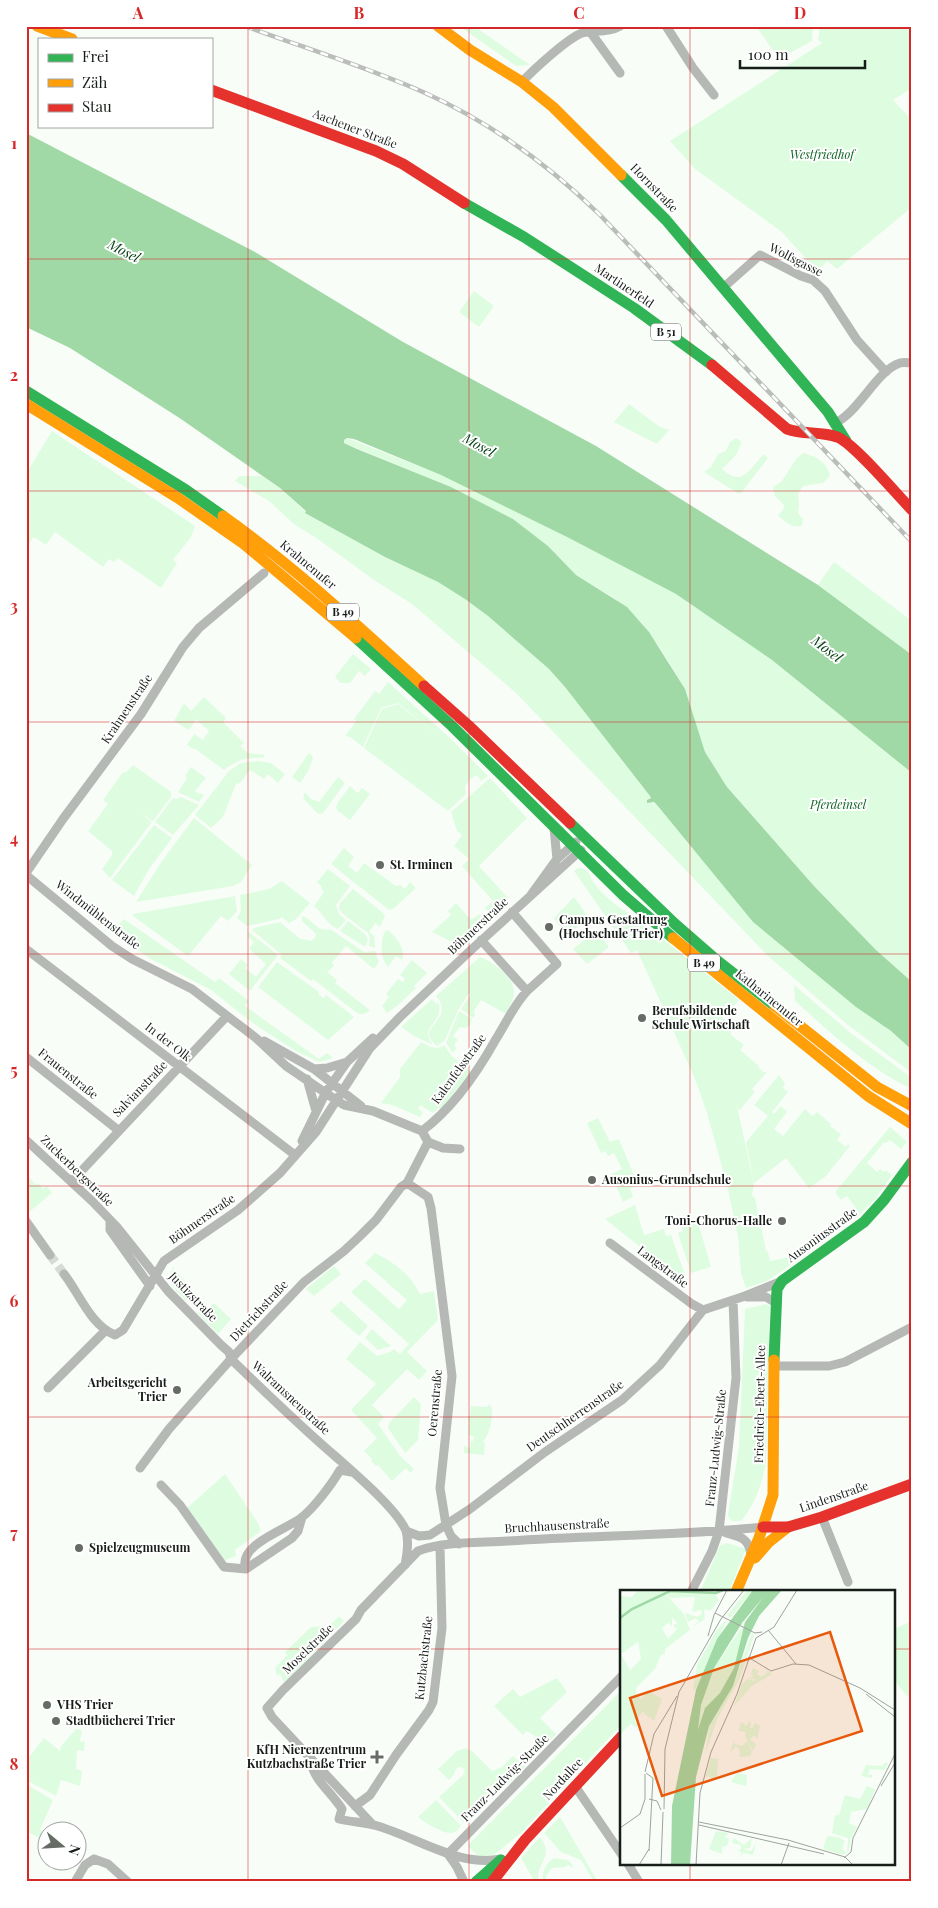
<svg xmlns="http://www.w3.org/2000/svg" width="938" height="1908" font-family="'Playfair Display',serif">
  <rect width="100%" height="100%" fill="#f8fdf8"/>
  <path fill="#defde0" d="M459,26H474L530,65L516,66Z
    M756,26H813L812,41L779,59Z
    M820,26H912V88L893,100L912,120V207L837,269L827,261L817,271L782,232L695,169L670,141L822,43L818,40Z
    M474,291L494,306L479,327L459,312Z
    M629,404L660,427L669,430L657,444L614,422Z
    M52,431L195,526L191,537L173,560L177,563L161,588L118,558L114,562L109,559L103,567L55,532L46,545L34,537L26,547V481L30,467Z
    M347,438L441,475L569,538L676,594L772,660L912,773V982L876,950L814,886L727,787L705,752L685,689L662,651L640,621L614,598L576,575L548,546L513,519L451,487L344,443V440Z
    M736,438L741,441V444L736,455L722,469C743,488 749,469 764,454L768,458L741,493L739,494L704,472L711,467L718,454L726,451L730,442Z
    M803,453C815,456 828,462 830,476L823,483L803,486L798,494L799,505L798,513L803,519L802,526C791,528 786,523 778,515L783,510L784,505L775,496L773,487L782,481L796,459Z
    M239,476H262L280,488L306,512L305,513L385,557L438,582L465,599L488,616L549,669L565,687L651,797L647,800L657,805L753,922L856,1007L891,1031L912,1050V1073L848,1025L767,955L516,693L412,604L374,580L315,537L295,525L269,501L235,481Z
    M834,562L912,621V655L818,585Z
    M353,654L371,669L365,676L359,671L350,683H341L335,677Z
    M388,682L451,739L488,776L481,781L477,775L470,779L465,787L466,794L448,811L364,748L382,709L398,704L434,733L398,703L381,708L363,747L350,737L345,736L356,721L354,719L375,691L379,694Z
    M204,697L226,718L223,722L244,743L240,746L248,753L265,755L263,758C247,757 237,760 224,770L194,748L193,749L187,745L194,734L203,740L209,731L196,719L189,730L174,721L184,703L191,711Z
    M309,753L313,757L309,770L300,783L292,777Z
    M258,761L271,763L285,774L278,783L268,774L264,779L250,770L240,783L236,784L223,817L211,828L195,815L229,771L241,763Z
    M133,765L171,792V797L153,821L141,813L152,822L110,878L102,869L112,855V851L88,831L108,804L103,800L123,772L125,773Z
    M191,767L206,778L195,791L200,794L201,793L204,795L199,802L178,792L187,778L185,776Z
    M338,777L345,783L323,813L318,814L303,798L305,792L311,799L319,802Z
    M490,778L527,818L479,866L508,898L490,914L485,908L493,901L462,866L469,859L454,846L462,835L457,831L451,812Z
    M350,786L358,793L362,788L370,794L350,820L338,811L336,808L338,802Z
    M181,797L199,805L173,835L155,822L173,798L177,799Z
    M194,818L252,865L241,882L233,886L136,902L162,861Z
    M154,825L172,838L149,869L134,896L112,880Z
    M344,848L354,857L348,866L357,873L364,863L396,886L400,885L405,889L410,882L416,888L393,909L389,910L331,864Z
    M578,868C583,868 586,869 589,873C590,875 591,878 592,880C601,894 619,909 634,916L739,1000L722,1018L731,1024V1035L744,1045L740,1050L759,1066L758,1067L763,1072H767L752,1089L755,1092L739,1111L736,1102L754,1184L752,1195L755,1198L766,1251L768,1252L770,1261L804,1254V1256L767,1281L746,1288L741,1273L738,1237L727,1185L707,1113L695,1079L637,950L631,953L574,871Z
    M328,869L350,886L336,905L339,914L346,920L338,929C327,925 323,913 314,906L324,892L321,889L322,887L317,882Z
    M282,881L310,903L296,919L289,923L282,917L279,919L247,926L237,918L241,911L240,895L269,889Z
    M353,889L382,912L385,916L380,927L375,923L369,932L374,936L375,948L369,946L370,938L368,933L342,913L339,909L340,903Z
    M235,896L237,911L228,921L221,916L188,956L133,916V914Z
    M574,897L589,918L566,936L554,918Z
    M456,903L471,920L479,914L484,920L468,934L460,946L432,932L451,915L448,911Z
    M302,916C313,919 317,933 330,929L364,952L375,951L379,962L374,969L346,946L332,963L334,966L327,972L337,980L335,983L370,1010C366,1014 362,1015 357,1013L313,979L311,981L280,958L282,955L252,930L254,928L280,922L299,938L311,941L315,938L316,934L302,921Z
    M124,919L215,982L219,978L249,1001L245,1006L319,1059L327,1053L333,1058L319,1062L296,1051L274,1037L250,1021L211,990L149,958L123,940L117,926Z
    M348,921L365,934L368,939L365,947L340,931Z
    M388,930C396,937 406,948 402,960L396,956L388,967C380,959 380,941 385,931Z
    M597,930L609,947L587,964L573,949Z
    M249,932L278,955L250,991L229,974L241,959L248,965L245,968L256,977L266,964L249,949L254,942L247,936Z
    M480,957C494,963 511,974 514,990C515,998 509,1007 506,1014L481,1000L474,1011L475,1015L473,1018L461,1009L471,994L469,993L458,1010L445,1040L437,1046C434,1043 430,1040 429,1036C427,1025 453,1015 436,996Z
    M412,960L427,973L414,986L416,988L397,1006L387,1013L382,1006L389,997L386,994L398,979L403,982L405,979L400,975Z
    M277,962L319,992L318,994L324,998L326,995L354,1017L328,1040L258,987Z
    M794,985L852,1034L912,1078V1089C867,1068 831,1033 795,1001Z
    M432,999L436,1004L438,1002C446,1022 417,1027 433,1045L414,1036L401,1027Z
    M459,1011L472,1019L469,1026L465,1028L460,1027L453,1036L458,1040L454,1045L456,1048L453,1053L446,1043Z
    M421,1042C429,1046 437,1051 444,1045L451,1055L471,1072L441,1109L438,1108L433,1113L420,1105L418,1109L423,1112L420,1117L392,1105L381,1103L400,1077V1069Z
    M779,1075L785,1083L783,1088L788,1092L772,1112L774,1114L781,1106L787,1112L774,1129L783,1136L805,1109L812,1116L817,1112L831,1124L830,1126L841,1134L837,1140L846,1147L848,1144L850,1146L825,1177L809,1188L786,1158L754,1183L746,1142L768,1116L754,1105Z
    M598,1118L610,1142L619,1139L638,1185L630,1188L633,1197L623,1202L611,1174L622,1169L614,1153L608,1156L605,1151L601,1153L587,1123Z
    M890,1127L907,1142L901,1149L890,1140L886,1143L884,1142L867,1163L877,1172L880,1169L884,1172L886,1170L892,1175L876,1198L855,1219L852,1215L858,1211L847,1196L841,1200L835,1192Z
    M27,1175L36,1185L38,1183L43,1189L47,1186L52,1193L29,1212L26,1210Z
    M635,1205L644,1235L664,1229L666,1236L671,1235L685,1275L680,1276L649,1254L605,1219Z
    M697,1219L711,1267L691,1273L678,1233L683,1231L681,1224Z
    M375,1253C395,1263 410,1274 420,1294L434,1291L438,1320L407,1352L427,1371L419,1380L407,1369L372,1405L384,1417L378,1424L401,1457L414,1469L410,1473L406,1468L392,1481L378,1465L376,1466L371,1461L372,1459L364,1451L377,1438L351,1410L376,1384L346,1359L360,1342L377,1356L390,1352L394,1349L400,1354L409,1344L351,1292L365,1279L399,1309L407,1300L365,1263Z
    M334,1266L341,1274L314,1296L306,1289Z
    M173,1267L198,1297L195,1300L191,1295L186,1301C176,1290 164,1282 173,1267Z
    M341,1301L368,1326L359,1336L330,1311Z
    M214,1303L231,1319L218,1334L197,1312L205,1304L209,1308Z
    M766,1304L770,1306L766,1463C762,1483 755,1505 741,1521H731L728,1515L739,1446L745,1309Z
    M372,1329L391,1346L378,1350L365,1338Z
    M414,1397L421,1404L418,1440L405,1453L388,1428L389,1423Z
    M488,1404L492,1407C492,1421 491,1430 483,1442L485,1443L484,1455L464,1453V1446L470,1448L471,1441H473L474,1436L468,1435L469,1420L468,1419V1416H470L471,1406L488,1407Z
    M225,1474L258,1523L261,1531L235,1550L236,1556L223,1561L186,1509Z
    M727,1543L746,1549L729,1592H700L720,1545Z
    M339,1616L344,1621L294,1674L284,1682L280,1674L277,1676L275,1668L287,1655L285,1652L311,1627L329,1626Z
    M912,1621V1695L910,1697L906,1695L894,1680V1629Z
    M557,1678L567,1692L540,1718L556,1734L547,1744L527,1731L523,1735L494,1706L513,1689L520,1697Z
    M622,1690V1724L522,1832L494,1855L479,1857L468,1846L472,1841Z
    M76,1729L82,1730L80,1741L85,1742L84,1751L77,1750L76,1769L82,1771L80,1786L61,1780L56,1796L26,1780V1753L30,1756L44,1738L60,1751L61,1746Z
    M466,1748L472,1751L492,1771L502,1767L513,1756L525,1767L507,1785L503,1783L464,1823L439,1797L463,1775L465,1770L461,1767H458L455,1771V1773L449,1780L438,1769L457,1751Z
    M26,1784L53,1800L40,1830L42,1832L40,1838L26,1831V1799L29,1794L26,1793Z
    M436,1800L461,1826C458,1829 456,1833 451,1833C444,1834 423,1822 418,1817Z
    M560,1817L598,1882H594L581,1860L561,1852L544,1833Z
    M540,1837C556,1857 534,1864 539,1882H535L521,1858Z
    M554,1858L568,1860L572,1864L573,1868L568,1865L565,1867L552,1868L546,1876V1882H543C541,1873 546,1863 554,1858Z"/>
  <path fill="#a0d9a6" d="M26,133L255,252L403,342L596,446L818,585L912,655V773L772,660L676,594L569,538L441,475L354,439L347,438L344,440V443L357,449L451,487L513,519L548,546L576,575L627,607L649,632L685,689L705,752L727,787L814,886L876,950L912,982V1050L891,1031L856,1007L753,922L657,805L654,802L647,803V800L651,798L650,796L565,687L549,669L488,616L465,599L438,582L385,557L305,513L306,511L280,488L181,419L70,348L26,327Z"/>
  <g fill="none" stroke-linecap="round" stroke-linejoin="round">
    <path stroke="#d6dbd6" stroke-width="9" stroke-dasharray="9 4.5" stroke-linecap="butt" d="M50,1255L64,1274"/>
    <path stroke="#b5b8b5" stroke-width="9" d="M586,26L620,73
      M666,26L693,68L714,95
      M522,82C533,70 568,38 582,33C595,30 608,33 620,26
      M724,287L760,255L801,276L813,280L825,291L857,340L886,372
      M835,423C859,412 877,370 900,363C904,362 908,363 912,363
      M554,828L557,859
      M26,873L63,819L141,714L183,647L199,628L264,573
      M26,875L112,946L132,959L192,989L256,1038L286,1066L336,1100L344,1105L373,1111L422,1131L428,1142
      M531,895L557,859L576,842
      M481,940L527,991L557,964L512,912
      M26,949L295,1155
      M264,1041L314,1069L361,1106
      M26,1057L118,1130
      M314,1069L327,1068L347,1062
      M307,1079L316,1111
      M422,1131C453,1108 477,1073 496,1039C506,1023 514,1005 527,991
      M26,1140L92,1201L117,1227L168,1291L221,1345L229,1352L231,1359C265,1392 299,1425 335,1456C353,1472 398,1510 406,1531C409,1541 407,1555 405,1565
      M302,1141L326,1092L347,1062L373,1038
      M428,1142L443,1148L460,1149
      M72,1181L227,1016
      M407,1183L428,1197L431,1208L452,1376L440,1488L446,1525L451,1536L459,1544
      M26,1221L50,1255
      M110,1221V1230L150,1286
      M610,1243L692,1304L703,1310
      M64,1274C79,1293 91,1326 115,1335L123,1330L164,1261L238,1210L280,1173L316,1132L370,1048L400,1017L471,950L581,850
      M747,1297H766L776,1303
      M774,1366H829L845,1362L912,1327
      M48,1388L106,1330
      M140,1468L169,1429L231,1359L304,1282L344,1251L360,1236L376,1220L401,1187L407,1183L428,1142
      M161,1485L180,1505L224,1567L246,1569
      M822,1517L848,1582
      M406,1531L419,1536L430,1535L470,1509L545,1452L622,1400L660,1365L703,1310L745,1296L782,1281
      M726,1533C741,1537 749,1538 751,1555
      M246,1569C237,1545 285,1530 301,1518C314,1508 332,1484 340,1470L351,1472
      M246,1569L292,1538L298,1531L302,1517
      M691,1592L712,1551L719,1531L736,1378L733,1300
      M309,1757C315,1783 329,1789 342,1809L339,1819C351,1822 363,1822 374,1825C415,1836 459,1868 501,1859
      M575,1786L622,1855
      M355,1806L370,1795L396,1755L429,1710L433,1702L442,1628L440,1546
      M373,1825L272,1717L267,1708L283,1690L356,1619L361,1610L418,1551C443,1541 481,1543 508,1541C593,1535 678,1536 763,1527
      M448,1854L622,1676
      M448,1854L457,1867L464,1882
      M94,1859L108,1864L128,1882
      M628,1864L639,1882
      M75,1882L85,1865L94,1859"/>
    <path stroke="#30b455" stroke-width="11" d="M621,175L666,220L828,412L846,441
      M464,203L524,237L634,308L712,365
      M26,391L186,490L223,516
      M356,638L452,726L623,895L673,938
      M570,823L675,924L714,958L775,1006
      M774,1360L777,1289L782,1281L864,1222L884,1200L912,1162
      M476,1882L501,1860"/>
    <path stroke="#ff9f0a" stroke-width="11" d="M37,26L72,39
      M438,26L470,50L522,82L553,107L621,175
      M26,404L178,498L244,544L356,638
      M223,516C295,567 359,627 424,686
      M673,938L868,1096L912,1124
      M775,1006L877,1087L912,1106
      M755,1558L769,1542L788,1527
      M736,1592L759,1538L773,1495L774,1360"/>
    <path stroke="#e5322d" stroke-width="11" d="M211,90L376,151L403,164L464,203
      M712,365L787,429C803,435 821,431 837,437C853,442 897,495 912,510
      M424,686L468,725L570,823
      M763,1527H788L822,1517L912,1484
      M492,1882L525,1840L622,1736"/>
    <g stroke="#bbbdbb" stroke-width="4.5">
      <path id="rail" d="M245,26C305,48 366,67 423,92C490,122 549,165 600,215L912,542"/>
    </g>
    <use href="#rail" stroke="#fff" stroke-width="2.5" stroke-dasharray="8" stroke-linecap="butt"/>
  </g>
  <path fill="none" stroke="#d62828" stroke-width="1" stroke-opacity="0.55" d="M248,26V1882M469,26V1882M690,26V1592M26,259H912M26,491H912M26,722H912M26,954H912M26,1186H912M26,1417H912M26,1649H622M894,1649H912M690,1864V1882"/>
  <g fill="#666b66" stroke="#fff" stroke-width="2">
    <circle cx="380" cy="865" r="5"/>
    <circle cx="549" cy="927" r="5"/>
    <circle cx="642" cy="1018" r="5"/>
    <circle cx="592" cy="1180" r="5"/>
    <circle cx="782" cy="1221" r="5"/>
    <circle cx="177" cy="1390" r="5"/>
    <circle cx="79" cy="1548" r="5"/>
    <circle cx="47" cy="1705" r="5"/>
    <circle cx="56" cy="1721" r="5"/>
    <path d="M374.5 1749.5h5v5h5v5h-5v5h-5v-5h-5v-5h5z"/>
  </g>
  <g text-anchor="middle" stroke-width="4" stroke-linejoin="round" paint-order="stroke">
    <g fill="#fff" stroke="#5d615d" stroke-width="1">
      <rect x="651" y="323.5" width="30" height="17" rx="4"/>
      <rect x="327" y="603.5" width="32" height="17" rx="4"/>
      <rect x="688" y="954.5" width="32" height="17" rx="4"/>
    </g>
    <g font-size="11" font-weight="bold" fill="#171d18">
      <text x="666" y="336">B 51</text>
      <text x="343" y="616">B 49</text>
      <text x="704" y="967">B 49</text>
    </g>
    <g font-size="12" fill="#171d18" stroke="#fff">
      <text transform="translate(355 129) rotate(21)" y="4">Aachener Straße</text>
      <text transform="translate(654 188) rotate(46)" y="4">Hornstraße</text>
      <text transform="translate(796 260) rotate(27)" y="4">Wolfsgasse</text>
      <text transform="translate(624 286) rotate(34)" y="4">Martinerfeld</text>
      <text transform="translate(308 565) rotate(40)" y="4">Krahnenufer</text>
      <text transform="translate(127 709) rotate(-56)" y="4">Krahnenstraße</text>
      <text transform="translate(98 915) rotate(38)" y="4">Windmühlenstraße</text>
      <text transform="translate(478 926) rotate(-43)" y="4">Böhmerstraße</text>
      <text transform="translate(769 998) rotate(39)" y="4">Katharinenufer</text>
      <text transform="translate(168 1042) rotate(38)" y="4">In der Olk</text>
      <text transform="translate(459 1069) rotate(-54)" y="4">Kalenfelsstraße</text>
      <text transform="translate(68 1074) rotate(39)" y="4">Frauenstraße</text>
      <text transform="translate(140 1089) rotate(-46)" y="4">Salvianstraße</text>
      <text transform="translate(77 1171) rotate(44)" y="4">Zuckerbergstraße</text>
      <text transform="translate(202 1219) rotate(-35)" y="4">Böhmerstraße</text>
      <text transform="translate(822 1235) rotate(-36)" y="4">Ausoniusstraße</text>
      <text transform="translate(663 1267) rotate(37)" y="4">Langstraße</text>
      <text transform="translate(193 1297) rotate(46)" y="4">Justizstraße</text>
      <text transform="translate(259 1311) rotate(-47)" y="4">Dietrichstraße</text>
      <text transform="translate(291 1398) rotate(43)" y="4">Walramsneustraße</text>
      <text transform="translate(435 1403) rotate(-85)" y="4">Oerenstraße</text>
      <text transform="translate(760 1404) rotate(-89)" y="4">Friedrich-Ebert-Allee</text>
      <text transform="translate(575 1416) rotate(-35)" y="4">Deutschherrenstraße</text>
      <text transform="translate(716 1448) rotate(-84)" y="4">Franz-Ludwig-Straße</text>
      <text transform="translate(834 1497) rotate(-19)" y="4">Lindenstraße</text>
      <text transform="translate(557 1526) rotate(-3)" y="4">Bruchhausenstraße</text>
      <text transform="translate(308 1649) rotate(-44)" y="4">Moselstraße</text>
      <text transform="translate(424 1658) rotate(-84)" y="4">Kutzbachstraße</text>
      <text transform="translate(505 1778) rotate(-45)" y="4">Franz-Ludwig-Straße</text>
      <text transform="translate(563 1779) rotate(-47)" y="4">Nordallee</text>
    </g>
    <g font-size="12" font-style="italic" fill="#0f6526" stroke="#fff">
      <text x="822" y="159">Westfriedhof</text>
      <text x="838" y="809">Pferdeinsel</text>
    </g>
    <g font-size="12" font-weight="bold" fill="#171d18" stroke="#fff" text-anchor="start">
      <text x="390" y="869">St. Irminen</text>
      <text x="559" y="924">Campus Gestaltung<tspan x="559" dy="14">(Hochschule Trier)</tspan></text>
      <text x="652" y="1015">Berufsbildende<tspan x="652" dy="14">Schule Wirtschaft</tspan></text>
      <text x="602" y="1184">Ausonius-Grundschule</text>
      <text x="772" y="1225" text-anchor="end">Toni-Chorus-Halle</text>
      <text x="167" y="1387" text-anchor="end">Arbeitsgericht<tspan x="167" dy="14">Trier</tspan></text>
      <text x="89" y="1552">Spielzeugmuseum</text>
      <text x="57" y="1709">VHS Trier</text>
      <text x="66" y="1725">Stadtbücherei Trier</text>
      <text x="366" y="1754" text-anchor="end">KfH Nierenzentrum<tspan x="366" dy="14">Kutzbachstraße Trier</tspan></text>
    </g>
    <g font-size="14" font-style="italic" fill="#023e12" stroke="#fff">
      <text transform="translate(124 251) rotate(27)" y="5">Mosel</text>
      <text transform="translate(479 445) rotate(29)" y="5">Mosel</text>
      <text transform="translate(827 649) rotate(37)" y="5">Mosel</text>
    </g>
  </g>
  <g transform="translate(620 1590)">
    <rect width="275" height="275" fill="#f8fdf8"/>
    <path d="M18,0H43L49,8L47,1L50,0L94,2L99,10L90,21L84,19L85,29L72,37L79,31L75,28L68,32L65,23L78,27L82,23L81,20L72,22L75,7L49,8L64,24L70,40L45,59V64L41,65L35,79L16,98V105L22,109L27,100L42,109L34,131L19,119L22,122L15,132L19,135L16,138L11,133L0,145V6L12,7ZM52,27L57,33L53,36L57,39L48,49L42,38L49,32L52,37ZM18,52L21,69L10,80L1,64ZM127,0H133L110,28L107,26ZM144,5L114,78L99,105L84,120L76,155L81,115L94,78ZM107,29L76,100L73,99L77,75L96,41ZM132,43L134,45L120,88L97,129L85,165L90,134L113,96ZM133,78L139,81L137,84L141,87L148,82L146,79L152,84L132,96L114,116L122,94L128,89L134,91L136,89L128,88L134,86L131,84ZM129,131L131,134L130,138H133L135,133L140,136L137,149L134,145L130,150L136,154L133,161L125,146L126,142L119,141L121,132L127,136ZM114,150V154L122,156L127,151L132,161L130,166L119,167L120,160L116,156L110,163ZM91,168L98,169L97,190L86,186ZM266,172L268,174L264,180L250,179L248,185L252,184V188L241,186L246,175L262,176ZM117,183L127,185L126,196L111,192ZM247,196L254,199L253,196L255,200L247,219L231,222L229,233L237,237L230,250L231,252L228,262L224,265L203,259L207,246L218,247L225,251L222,259L227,263L228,248L212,243L215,225H219L225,205L240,209ZM96,241L109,243L105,247L109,249L107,256L102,257V264L89,259ZM114,248L124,255L132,248L130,258L123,259L131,261L136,253L133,265L124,263L119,267L122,263L116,259L121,260V255L112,253Z" fill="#defde0" fill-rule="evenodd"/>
    <path d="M133,0H162L139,26L128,48L113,96L89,136L76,187L70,275H51L52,216L76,100L97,49ZM145,5L125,32L114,78L100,103L85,118L78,140L81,115L94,78L122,33Z" fill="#a0d9a6" fill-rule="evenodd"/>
    <path fill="none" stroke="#a0d9a6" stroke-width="2.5" d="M0,28L12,19L50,1L96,3L103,0"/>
    <path fill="none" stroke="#9ea39e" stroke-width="1" d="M95,23L135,43L142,42M148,40L176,74M88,46L94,25L107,0M128,67L151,81L173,74L189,75L240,98L275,120M246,104L275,127M25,182L34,144L57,106M26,183L33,188L29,261M261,196L275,173M25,209V184M29,209L37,211L41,220M44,219L45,159L59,102L101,29L124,0M79,232L168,250L225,267L233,275M79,235L204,264M0,238L20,224L25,209M224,268L231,262L233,248L275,164M19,275L29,259M41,275L43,222M76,275L80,203L91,162L117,104L136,48L154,37L177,0M161,275L169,253"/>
    <path fill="#e8590c" fill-opacity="0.15" stroke="#e8590c" stroke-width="2.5" d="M210,42L242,141L42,206L10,108Z"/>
    <rect width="275" height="275" fill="none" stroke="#171d18" stroke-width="2.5"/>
  </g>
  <rect width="938" height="1908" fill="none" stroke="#ffffff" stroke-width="55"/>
  <rect x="38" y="38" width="175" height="90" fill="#ffffff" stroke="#a2a5a3"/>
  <rect x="48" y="54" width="25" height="8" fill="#30b455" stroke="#a2a5a3"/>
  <text x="82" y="62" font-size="15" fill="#171d18">Frei</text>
  <rect x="48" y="79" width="25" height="8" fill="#ff9f0a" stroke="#a2a5a3"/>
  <text x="82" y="88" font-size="15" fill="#171d18">Zäh</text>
  <rect x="48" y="104" width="25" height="8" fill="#e5322d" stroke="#a2a5a3"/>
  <text x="82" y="112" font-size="15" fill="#171d18">Stau</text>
  <g transform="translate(62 1846) rotate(108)"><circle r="24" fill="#ffffff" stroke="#a2a5a3"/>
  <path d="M0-4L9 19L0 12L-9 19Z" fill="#666b66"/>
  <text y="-8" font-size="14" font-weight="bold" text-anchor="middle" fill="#171d18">N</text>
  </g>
  <path d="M740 60v8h125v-8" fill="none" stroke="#171d18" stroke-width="2.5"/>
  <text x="748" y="60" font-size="15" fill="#171d18" stroke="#ffffff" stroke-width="4" paint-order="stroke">100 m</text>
  <rect x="28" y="28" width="882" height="1852" fill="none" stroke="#d62828" stroke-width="2"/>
  <g font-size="16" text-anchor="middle" font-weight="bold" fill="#d62828">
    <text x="138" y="19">A</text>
    <text x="359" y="19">B</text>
    <text x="579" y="19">C</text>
    <text x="800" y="19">D</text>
    <text x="14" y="149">1</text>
    <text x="14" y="381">2</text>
    <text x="14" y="612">3</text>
    <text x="14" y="844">4</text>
    <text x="14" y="1076">5</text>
    <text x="14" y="1307">6</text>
    <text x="14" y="1539">7</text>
    <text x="14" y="1770">8</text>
  </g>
</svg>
